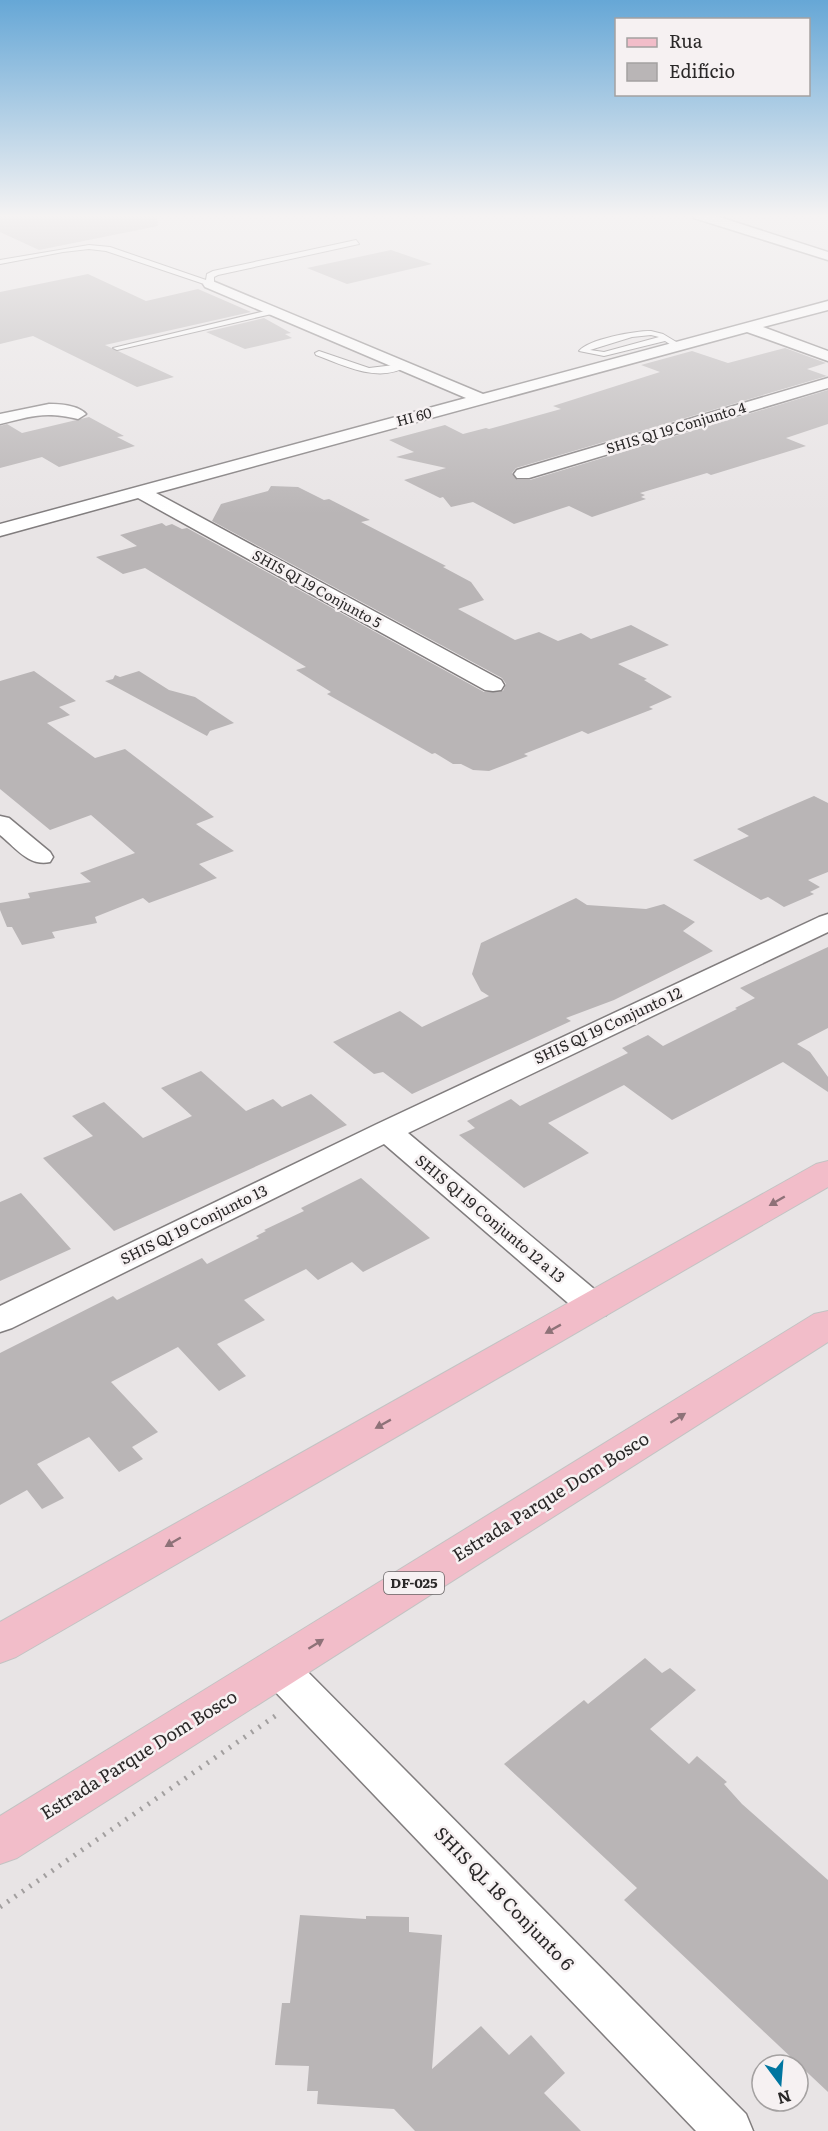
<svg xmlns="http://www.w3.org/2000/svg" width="828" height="2131" font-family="Literata,serif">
  <rect width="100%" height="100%" fill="#e8e4e5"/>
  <path fill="#b9b5b6" d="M0,215H157L158,226L39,250L0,232Z
    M391,250L432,264L347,284L307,268Z
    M88,274L146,301L198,289L251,312L105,345L174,377L137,387L33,336L0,344V292Z
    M264,318L291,333L285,334L292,338L245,349L206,332Z
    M785,348L826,363L807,369L827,376L516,468L512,473L517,480H530L828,390V424L786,438L806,446L711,475L707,473L640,493L645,495L641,497L646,499L592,517L569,506L514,524L473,502L451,507L443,497L440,498L404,480L446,468L396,457L414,452L389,440L445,425L463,434L486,428L489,429L561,409L553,406L660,372L641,365L692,351L728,363Z
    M89,417L124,436L117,437L135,446L59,467L42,457L0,468V426L7,424L22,433Z
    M271,486L298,487L324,500L329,499L370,520L361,522L446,566L443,567L471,582L484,600L458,609L515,640L539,632L558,641L581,633L591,639L631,625L669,645L618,664L647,679L644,680L672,697L649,707L653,709L588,734L582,731L524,754L528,756L489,771L473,770L461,764H453L435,753L432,754L327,694L331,692L296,670L306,667L145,568L123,574L96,557L137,546L120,535L162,523L166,526L172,524L182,529L187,528L484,692L503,691L506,684L502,678L212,521L221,504L268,491Z
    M34,671L76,701L59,707L70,715L47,723L95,758L125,749L214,817L196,824L234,851L199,864L217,878L149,903L143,898L95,917L97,923L52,932L55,938L22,945L12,927H7L0,910V903L30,898L28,893L91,882L80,873L135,853L91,815L50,830L0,789V681Z
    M139,671L169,690L195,697L234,723L210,731L207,736L105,681L113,679L115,675L120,677Z
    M814,796L828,803V872L808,880L820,887L810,892L814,894L784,907L768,897L761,900L693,860L749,836L737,829Z
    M576,898L587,905L646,909L664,904L695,922L683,931L713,951L614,1000L566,1018L571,1021L412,1094L383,1072L374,1074L333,1042L400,1011L422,1027L489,996L481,991L472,974L481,943Z
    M828,947V1028L797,1044L810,1052L828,1077V1092L783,1062L672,1120L624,1085L548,1123L589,1153L524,1188L459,1135L475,1128L467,1121L511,1099L520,1106L628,1053L622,1048L648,1035L663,1046L737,1009L735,1008L755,998L740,988Z
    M201,1071L246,1111L273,1099L282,1107L311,1094L347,1125L114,1231L43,1158L93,1136L72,1116L104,1102L143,1138L192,1116L161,1088Z
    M361,1178L430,1238L363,1272L352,1262L318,1280L306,1269L244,1300L265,1320L217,1344L246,1376L219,1391L178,1347L111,1382L158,1432L132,1447L143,1459L119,1472L89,1437L37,1464L64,1498L42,1509L27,1490L0,1505V1353L113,1296L117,1300L202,1258L207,1264L259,1238L256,1236L266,1231L264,1230L304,1211L301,1208Z
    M21,1193L71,1249L0,1281V1202Z
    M645,1658L662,1673L670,1668L696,1690L650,1729L689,1764L697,1756L727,1782L724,1784L742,1804L828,1880V2092L624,1900L637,1888L504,1764L584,1700L588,1704Z
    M300,1915L366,1919V1916L409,1917V1932L442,1935L432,2069L481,2026L509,2055L531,2035L565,2073L544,2093L581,2131H415L394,2109L317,2104L318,2091H307L309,2066L275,2065L282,2003H290Z"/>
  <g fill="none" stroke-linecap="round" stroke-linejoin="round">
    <g stroke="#817d7e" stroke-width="2">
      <path id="lane" d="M356,240L359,244L218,275L214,277V284L210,286L106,251L89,249L63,252L0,264V260L89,245L110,247L206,280L207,274L213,271Z
        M273,309L277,311L276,313L117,350L113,348Z
        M651,331L663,334L683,346L676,348L665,341L604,356L579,351C589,339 634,331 651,331ZM651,335L659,337L604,352L590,350L632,337Z
        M319,351L369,368L403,364L407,366C379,384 343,365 316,355L315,353Z"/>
    </g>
    <g stroke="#817d7e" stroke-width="3">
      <path id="street" d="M693,215H713L828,252V260L694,218Z
        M210,280L483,394L828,301V310L763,327L828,351V361L747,332L156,493L501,680L504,685L501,690L493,691L485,690L138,498L0,536V524L466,398L205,287L203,284L205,281Z
        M828,378V388L529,478H517L514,474L517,470Z
        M49,404C61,404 78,405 86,414L78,419C45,411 32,416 0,424V414Z
        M0,816L9,818L50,852L53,857L50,862C29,867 15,847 0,835Z
        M828,914V932L408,1133L606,1299L610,1307L606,1315L594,1318L582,1315L384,1144L12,1328L0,1332V1306L377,1124L819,917Z
        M278,1652L292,1656L746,2114L753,2131H696L264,1680L258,1668L264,1656Z"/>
    </g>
    <g stroke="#c3c3c3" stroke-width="2">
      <path id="primary" d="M828,1161V1187L16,1657L0,1663V1622L816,1164Z
        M828,1311V1342L17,1858L0,1864V1816L814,1314Z"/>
    </g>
    <path stroke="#a29f9f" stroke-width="5" stroke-dasharray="2 7" stroke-linecap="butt" d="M0,1907L278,1714"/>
    <use href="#lane" fill="#fff" fill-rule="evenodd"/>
    <use href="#street" fill="#fff" fill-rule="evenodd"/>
    <use href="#primary" fill="#f2bdc9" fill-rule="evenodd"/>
  </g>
  <defs><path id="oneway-solid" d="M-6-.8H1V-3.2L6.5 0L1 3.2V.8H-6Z" transform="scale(1.5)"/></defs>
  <g fill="#8e7278">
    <use href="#oneway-solid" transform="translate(777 1201) rotate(150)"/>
    <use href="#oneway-solid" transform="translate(553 1329) rotate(151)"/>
    <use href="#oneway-solid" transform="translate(678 1418) rotate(-32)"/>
    <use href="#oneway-solid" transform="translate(383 1424) rotate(151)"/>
    <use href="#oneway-solid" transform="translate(173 1542) rotate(150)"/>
    <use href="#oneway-solid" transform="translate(316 1644) rotate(-32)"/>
  </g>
  <linearGradient id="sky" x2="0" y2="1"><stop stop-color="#66a7d6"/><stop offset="0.42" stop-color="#f5f3f3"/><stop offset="1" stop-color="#f5f3f3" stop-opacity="0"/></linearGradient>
  <rect width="828" height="514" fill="url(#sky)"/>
  <g text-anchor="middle" stroke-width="5" stroke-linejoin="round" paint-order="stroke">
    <g font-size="14" fill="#2a2828" stroke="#f6f1f2">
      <text transform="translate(414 417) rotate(-15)" y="5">HI 60</text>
      <text transform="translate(676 428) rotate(-17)" y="5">SHIS QI 19 Conjunto 4</text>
      <text transform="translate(317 589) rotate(29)" y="5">SHIS QI 19 Conjunto 5</text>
    </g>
    <rect fill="#f6f1f2" stroke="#676465" stroke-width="1.5" x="384" y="1572" width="60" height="22" rx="4.5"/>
    <g font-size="14" font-weight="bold" fill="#2a2828">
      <text x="414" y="1588">DF-025</text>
    </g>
    <g font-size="15" fill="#2a2828" stroke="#f6f1f2">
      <text transform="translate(608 1026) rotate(-25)" y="5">SHIS QI 19 Conjunto 12</text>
      <text transform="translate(490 1219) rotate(40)" y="5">SHIS QI 19 Conjunto 12 a 13</text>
      <text transform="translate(194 1225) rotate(-26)" y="5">SHIS QI 19 Conjunto 13</text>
    </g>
    <g font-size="18" fill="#2a2828" stroke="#f6f1f2">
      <text transform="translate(551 1497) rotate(-32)" y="6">Estrada Parque Dom Bosco</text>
      <text transform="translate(139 1755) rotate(-32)" y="6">Estrada Parque Dom Bosco</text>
      <text transform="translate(504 1899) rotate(46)" y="6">SHIS QL 18 Conjunto 6</text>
    </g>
  </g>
  <rect x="615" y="18" width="195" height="78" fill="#f6f1f2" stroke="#a4a1a1" stroke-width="1.5"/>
  <rect x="627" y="38" width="30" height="9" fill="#f2bdc9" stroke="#a4a1a1" stroke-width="1.5"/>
  <text x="669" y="48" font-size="18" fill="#2a2828">Rua</text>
  <rect x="627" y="63" width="30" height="18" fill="#b9b5b6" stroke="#a4a1a1" stroke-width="1.5"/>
  <text x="669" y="78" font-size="18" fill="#2a2828">Edifício</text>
  <g transform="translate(780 2083) rotate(164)"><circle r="28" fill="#f6f1f2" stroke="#a4a1a1" stroke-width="1.5"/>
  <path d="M0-4.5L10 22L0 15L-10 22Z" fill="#0076a0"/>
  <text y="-9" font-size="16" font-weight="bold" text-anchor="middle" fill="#2a2828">N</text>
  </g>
</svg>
